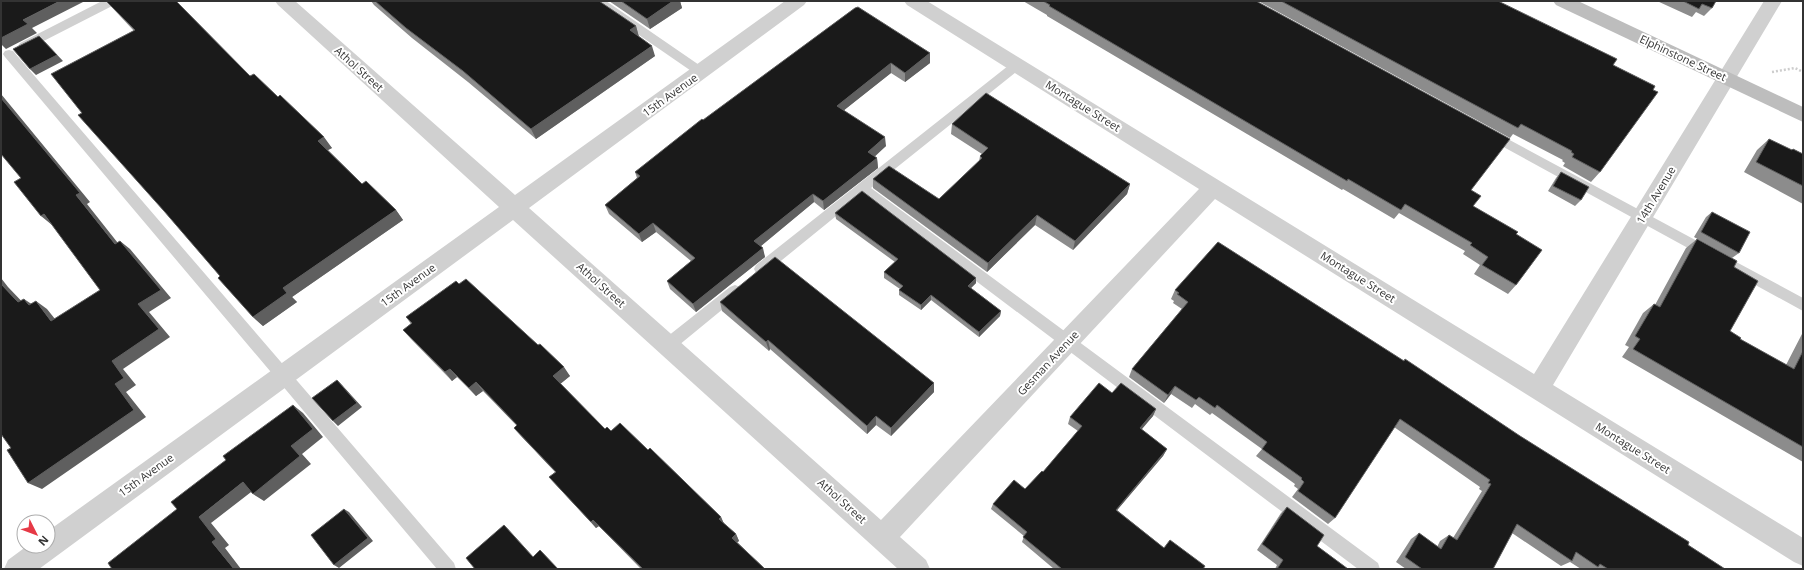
<svg xmlns="http://www.w3.org/2000/svg" width="1804" height="570" font-family="'Open Sans',sans-serif">
  <rect width="100%" height="100%" fill="#fff"/>
  <g fill="none" stroke-linecap="round" stroke-linejoin="round">
    <path stroke="#cdcdcd" stroke-width="2.5" stroke-dasharray="2 2" stroke-linecap="butt" d="M1772,72L1795,68L1803,72"/>
    <path fill="#d0d0d0" fill-rule="evenodd" d="M102,1H118L116,4L28,49H20L18,46L20,43Z
      M592,1H606L705,69L707,72L705,75L701,76L697,75L594,4Z
      M9,50L13,51L454,563L456,569H437L5,57L3,54L5,51Z
      M1017,61L1021,62L1023,65L1021,68L871,188L1378,563L1380,569H1358L862,195L766,273L761,275L756,273L754,269L756,265L1013,62Z
      M1491,130L1803,298V311L1487,138L1485,135L1487,132Z
      M735,285L740,287L742,291L740,295L673,350L668,351L663,350L661,345L663,340L730,287Z"/>
    <path fill="#d0d0d0" fill-rule="evenodd" d="M275,1H295L515,195L785,1H807L804,5L529,208L881,520L1199,189L907,5L904,1H927L1534,374L1764,1H1782L1553,385L1803,538V566L1794,562L1215,199L900,537L926,560L930,569H898L513,220L39,569H4L8,560L27,546H48V531L499,207L278,5Z"/>
    <path fill="#bdbdbd" fill-rule="evenodd" d="M1553,1H1578L1803,107V122L1556,5Z"/>
  </g>
  <path fill="#8c8c8c" d="M106,1L250,76L278,97L332,148L328,150L362,184L396,210L403,220L292,297L297,302L263,326L253,317L220,276L82,113L134,31Z
    M371,1H599L636,26L639,37L655,56L536,139L468,82L412,38L374,5Z
    M609,1H680L682,8L650,29Z
    M1023,1H1256L1471,190L1473,206L1516,234V285L1508,294L1474,274L1480,265L1463,254L1465,251L1399,213L1394,219L1343,189L1342,190L1047,16V15Z
    M1258,1H1498L1613,65L1600,172L1591,182L1563,166L1565,163L1562,161L1563,160L1513,134L1510,138Z
    M1657,1H1716L1712,8L1704,16L1696,12L1692,17Z
    M855,8L930,53V63L905,82L891,73L844,110L886,146L874,156L877,158L878,168L824,210L814,202L761,246L765,257L696,312L670,289L667,281L691,261L656,232L642,242L609,214L605,205L637,178L635,172Z
    M952,124L1130,184L1127,194L1073,250L1035,225L987,272L873,188V179L939,199L979,162L980,156L982,154L951,134Z
    M1769,139L1791,150L1793,149L1803,154V204L1744,172L1757,150Z
    M1561,172L1581,200L1575,206L1548,191L1556,178Z
    M1712,212L1739,253L1732,258L1694,237L1706,217Z
    M835,213L976,278V283L971,288L1001,311L1000,316L979,337L931,300L921,310L899,295V290L900,289L884,278V272L895,262L836,219Z
    M1697,239L1734,267L1730,331L1740,339L1786,365L1803,332V462L1622,357L1629,347L1625,345L1643,313L1654,304L1655,305L1686,248Z
    M459,284L570,376L560,384L605,429L611,431L648,450L721,517L724,524L736,534L739,541L737,542L765,569H641L599,526L596,528L549,477L555,472L521,436L514,428L517,426L483,391L476,396L457,377L452,381L411,339L403,330L411,324L406,317Z
    M1175,290L1520,436L1725,569H1581L1570,562L1561,566L1512,533L1493,569H1406L1396,562L1411,539L1419,533L1437,547L1440,541L1449,535L1453,538L1482,491L1479,489L1480,487L1394,427L1335,518L1328,524L1292,497L1298,489L1294,486L1295,484L1256,456L1262,449L1212,413L1210,415L1195,404L1192,408L1171,394L1164,403L1129,377L1132,369L1182,309L1173,303L1174,301L1171,299Z
    M720,302L934,392L891,436L876,425L867,434L770,349L769,351L722,311Z
    M1112,393L1156,409L1153,416L1141,429L1167,449L1163,456L1117,510L1164,548L1203,569H1054L1022,542L1024,536L991,509L993,504L1025,489L1043,472L1078,431L1068,424L1070,417Z
    M1287,507L1317,546L1348,569H1275L1277,565L1257,550L1281,513Z"/>
  <path fill="#5f5f5f" d="M60,1H85L32,28L37,33L6,49L1,44V38L23,20Z
    M673,1H680L682,8L650,29L647,19Z
    M636,26L639,37L630,30Z
    M45,42L63,61L36,75L30,69Z
    M652,46L655,56L536,139L531,129Z
    M930,53V63L905,82V73Z
    M891,63V73L838,115L837,106Z
    M1,94L90,202L87,204L125,252L115,244L76,195L1,98Z
    M324,137L332,148L326,151L318,141Z
    M885,137L886,146L869,162L868,152Z
    M877,158L878,168L824,210L823,201Z
    M1130,184L1127,194L1073,250L1075,241Z
    M813,194L814,202L756,250L754,241Z
    M396,210L403,220L292,297L297,302L263,326L253,317L283,288Z
    M44,214L52,225L41,216Z
    M1037,215L1035,225L987,272L988,263Z
    M653,223L656,232L642,242L639,234Z
    M120,241L130,249L171,298L149,312L170,337L123,369L136,385L126,392L146,417L42,489L28,483L115,384L112,361L138,304Z
    M763,248L765,257L696,312L693,304Z
    M1,278L8,287L30,310L18,302L1,284Z
    M976,278V283L968,291V286Z
    M931,295V300L921,310V305Z
    M24,299L36,307L29,305Z
    M36,301L47,309L63,329L51,321Z
    M1001,311L1000,316L979,337V332Z
    M768,340L770,349L769,351L766,342Z
    M564,367L570,376L559,385L553,376Z
    M450,369L457,377L452,381L445,372Z
    M337,380L342,385L362,407L338,426L333,421Z
    M476,382L483,391L476,396L469,388Z
    M934,383V392L891,436V428Z
    M1175,386L1171,394L1164,403L1168,395Z
    M293,405L303,413L323,437L302,454L311,464L264,501L253,494L291,446Z
    M1156,409L1153,416L1137,435L1140,428Z
    M876,416V425L867,434V426Z
    M1167,449L1163,456L1113,515L1116,510Z
    M243,482L255,489L211,523L229,545L225,548L241,569H234L212,542L199,517Z
    M344,509L349,512L373,541L339,568L334,565Z
    M721,517L724,524L719,519Z
    M593,520L599,526L596,528L591,522Z
    M504,525L508,529L536,560L533,557Z
    M736,534L739,541L735,544L732,538Z"/>
  <path fill="#1a1a1a" stroke="#5f5f5f" d="M1,1H60L23,20L28,24L1,38Z
    M106,1H176L250,76L254,74L278,97L280,95L324,137L318,141L362,184L366,181L396,210L283,288L287,293L253,317L218,278L220,276L164,211L78,115L82,113L51,74L135,30Z
    M375,1H599L636,26L630,30L652,46L531,129L463,71L406,28Z
    M621,1H673L647,19Z
    M1043,1H1256L1510,139L1471,190L1481,196L1473,206L1518,232L1516,234L1542,250L1516,285L1482,265L1488,257L1470,245L1472,243L1405,204L1401,210L1348,179L1347,181L1049,6L1050,5Z
    M1281,1H1498L1617,59L1613,65L1655,86L1653,90L1658,92L1600,172L1572,157L1574,154L1571,152L1572,151L1521,124L1518,128Z
    M1683,1H1716L1712,8L1702,4L1699,9Z
    M858,7L930,53L905,73L891,63L837,106L885,137L868,152L877,158L823,201L813,194L754,241L763,248L693,304L667,281L695,258L653,223L639,234L605,205L640,176L635,172L702,119L703,120L855,8Z
    M39,36L57,55L30,69L13,49Z
    M986,93L1130,184L1075,241L1037,215L988,263L873,179L889,166L939,199L982,158L980,156L988,148L952,124Z
    M1,98L80,193L76,195L115,244L120,241L161,290L138,304L159,329L112,361L124,378L115,384L134,410L28,483L7,450L11,448L1,434V284L18,302L24,299L29,305L36,301L51,321L100,290L44,214L41,216L14,182L21,178L1,154Z
    M1769,139L1792,150L1793,149L1803,154V186L1756,162Z
    M1561,172L1589,187L1581,200L1553,186Z
    M862,191L976,278L968,286L1001,311L979,332L931,295L921,305L899,290L903,286L884,272L898,259L835,213Z
    M1712,212L1750,232L1739,253L1701,232Z
    M1697,239L1737,261L1734,267L1758,281L1730,331L1741,338L1740,339L1794,369L1803,351V447L1633,349L1640,339L1635,336L1654,304L1660,307Z
    M1218,242L1404,361L1405,359L1520,436L1689,542L1688,545L1725,569H1608L1600,564L1598,567L1576,552L1572,561L1517,524L1493,569H1422L1405,557L1419,533L1441,549L1449,535L1457,540L1491,484L1488,483L1490,480L1400,419L1335,518L1298,491L1304,482L1301,479L1302,478L1262,449L1267,442L1217,405L1215,408L1199,397L1196,400L1175,386L1168,395L1132,369L1188,302L1177,294L1179,293L1175,290Z
    M775,257L934,383L891,428L876,416L867,426L768,340L766,342L720,302Z
    M466,279L538,345L540,344L564,367L553,376L605,429L607,427L611,431L620,423L648,450L650,448L721,517L719,519L736,534L732,538L765,569H643L593,520L591,522L549,477L556,472L514,428L517,425L476,382L469,388L450,369L445,372L403,330L412,323L406,317L456,281L459,284Z
    M337,380L357,403L333,421L312,398Z
    M1099,383L1112,393L1121,383L1156,409L1140,428L1167,449L1116,510L1164,548L1170,540L1205,566L1203,569H1062L1023,537L1027,532L993,504L1014,480L1025,489L1042,471L1043,472L1082,426L1070,417Z
    M293,405L313,429L291,446L300,456L253,494L243,482L199,517L216,539L212,542L234,569H112L108,563L177,509L171,502L226,460L223,456Z
    M1287,507L1324,535L1317,546L1348,569H1277L1283,560L1262,544Z
    M344,509L368,538L334,565L311,535Z
    M504,525L533,557L540,550L558,569H475L466,558Z"/>
  <g text-anchor="middle" stroke-width="4" stroke-linejoin="round" paint-order="stroke">
    <g font-size="11" fill="#333" stroke="#fff">
      <text transform="translate(1683 58) rotate(25)" y="4">Elphinstone Street</text>
      <text transform="translate(359 69) rotate(42)" y="4">Athol Street</text>
      <text transform="translate(670 95) rotate(-36)" y="4">15th Avenue</text>
      <text transform="translate(1083 106) rotate(32)" y="4">Montague Street</text>
      <text transform="translate(1656 195) rotate(-59)" y="4">14th Avenue</text>
      <text transform="translate(1358 277) rotate(32)" y="4">Montague Street</text>
      <text transform="translate(408 285) rotate(-36)" y="4">15th Avenue</text>
      <text transform="translate(601 285) rotate(42)" y="4">Athol Street</text>
      <text transform="translate(1048 363) rotate(-47)" y="4">Gesman Avenue</text>
      <text transform="translate(1633 448) rotate(32)" y="4">Montague Street</text>
      <text transform="translate(146 475) rotate(-36)" y="4">15th Avenue</text>
      <text transform="translate(842 501) rotate(42)" y="4">Athol Street</text>
    </g>
  </g>
  <rect width="1804" height="570" fill="none" stroke="#333333" stroke-width="4"/>
  <g transform="translate(36 534) rotate(132)"><circle r="19" fill="#ffffff" stroke="#adadad"/>
  <path d="M0-3L7 15L0 10L-7 15Z" fill="#e63946"/>
  <text y="-6" font-size="11" font-weight="bold" text-anchor="middle" fill="#333333">N</text>
  </g>
</svg>
